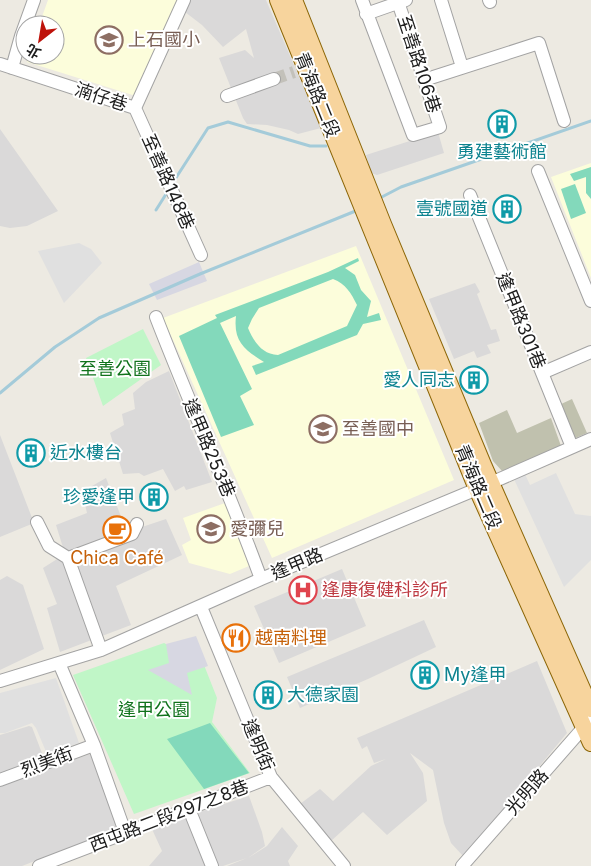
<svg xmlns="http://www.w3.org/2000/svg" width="591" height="866" font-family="Inter,'Noto Sans TC',sans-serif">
  <rect width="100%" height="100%" fill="#edeae2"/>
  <path fill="#dad9d9" d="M190,0H266L321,128L298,134L289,130L267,125L247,124L243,118L219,58L245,50L254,58L246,29L223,47L202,25L185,12Z
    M0,129L58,211L27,226L10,228L0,226Z
    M438,132L444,153L377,175L371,173L366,155Z
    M475,283L480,292L477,294L491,330L496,329L500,341L487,345L491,353L477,358L474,351L454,359L429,299Z
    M169,371L212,482L186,490L184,486L175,491L163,469L144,476L139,473L123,474L110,433L124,425L122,414L135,409L133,393L146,382Z
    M0,435L34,523L0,537Z
    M106,478L127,532L166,519L182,555L116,586L131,625L60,652L47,608L57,604L43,568L65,554L56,525L87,513L84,500L92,486Z
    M342,569L366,626L279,663L254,606Z
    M7,576L23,585L44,649L0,670V580Z
    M424,620L436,647L368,679L300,708L287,677Z
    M537,661L567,733L464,857L451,843L444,823L433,770L410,753L423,773L427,801L387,835L363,812L331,841L300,804L320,789L333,801L371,766L386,759L374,763L367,746L362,749L357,738Z
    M29,726L32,727L48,769L93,753L120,828L22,866H0V735Z
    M249,796L262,832L265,846L248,858L267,846L282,827L298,846L288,861L290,866H227L247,858L223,866H216L198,818L199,812Z
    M188,814L208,866H149L162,851L151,827Z"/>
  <path fill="#fcfddb" d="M48,0H179L139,97L27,62L29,55H55V25H39Z
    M591,163V278L551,177Z
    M356,246L454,480L272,558L163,318Z
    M225,503L249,566L230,574L189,563L182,545L191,540L183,518Z"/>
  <path fill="#c0c1ae" d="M572,399L587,433L573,439L559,405Z
    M507,410L517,433L551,418L561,446L502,471L493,461L479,423Z"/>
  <path fill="#c0f6c7" d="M143,329L161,365L103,406L86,358Z
    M164,643L204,665L217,698L212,722L250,773L134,814L73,675Z"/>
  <path fill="#83d9bb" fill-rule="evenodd" d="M591,167V199L586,193V177L574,181L570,174Z
    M575,184L586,213L571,219L561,189Z
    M358,258L359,261L345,268L355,275L361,290L371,301L367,317L379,313L381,320L363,324L357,335L256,375L252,366L264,362C245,350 233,342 236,316L220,323L252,389L240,396L254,425L221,437L179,336L217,318L215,315L328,272ZM333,279C346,284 351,293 357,305L347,326L278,355C262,354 254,342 248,328L252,319L259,308Z
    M210,723L249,773L204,789L167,739Z"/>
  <path fill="#e0e0e0" d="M79,243L91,249L102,263L64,303L38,251Z
    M524,472L530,485L556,473L575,514L591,516V560L564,587L513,477Z
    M56,678L79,743L47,754L36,728L32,723L5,733H0V693Z"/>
  <path fill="#d7d7e2" d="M199,262L207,281L157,300L149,284Z
    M196,636L208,666L187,673L192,695L148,670L169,663L166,644Z"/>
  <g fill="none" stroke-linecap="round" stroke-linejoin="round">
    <path stroke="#a4cbd9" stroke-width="3" d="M172,184L208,128L228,122L310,146H326
      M378,199L401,187L591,121
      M156,210L168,191
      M0,393L55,347L99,318L200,274L358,210"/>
    <path stroke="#c3c1ba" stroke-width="12" stroke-dasharray="12 6" stroke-linecap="butt" d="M274,79L294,72"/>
    <g stroke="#a3a3a3" stroke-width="14">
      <path id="minor" d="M362,0L413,135L440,127L398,2
        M441,0L462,67
        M489,0L490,2
        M366,14L406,0
        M0,64L135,108L184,0
        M12,68L21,36L34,0
        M424,80L539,43L564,121
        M227,96L274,79
        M135,108L201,255
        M538,171L591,301
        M470,195L572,447
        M156,317C190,405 229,491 261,579
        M542,373L591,352
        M37,522L49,546L68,558
        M201,607L271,777L344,866
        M101,650L68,558L132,534L137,524
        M59,663L94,745L125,832
        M0,681L101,650L261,579L477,489L591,439
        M0,780L94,745
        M189,809L212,866
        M39,866L271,777
        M462,866L591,719"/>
    </g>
    <g stroke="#8c6607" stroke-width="18">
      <path id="major" d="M278,0L477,489L591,743
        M294,0L383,224L484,467L591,709"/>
    </g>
    <use href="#minor" stroke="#fff" stroke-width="12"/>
    <use href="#major" stroke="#f7d49d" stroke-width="16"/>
  </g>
  <defs>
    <g id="school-ring" transform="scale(1.4375)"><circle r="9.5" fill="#fff" stroke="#8d6e63" stroke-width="1.5"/><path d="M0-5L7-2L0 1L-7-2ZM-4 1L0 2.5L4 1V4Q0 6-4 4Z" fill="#8d6e63"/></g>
    <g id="building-ring" transform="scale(1.4375)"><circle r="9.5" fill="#fff" stroke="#0f9aa8" stroke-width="1.5"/><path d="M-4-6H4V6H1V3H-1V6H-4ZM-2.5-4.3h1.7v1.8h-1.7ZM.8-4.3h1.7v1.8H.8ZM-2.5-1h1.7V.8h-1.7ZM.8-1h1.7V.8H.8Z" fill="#0f9aa8"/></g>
    <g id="cafe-ring" transform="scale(1.4375)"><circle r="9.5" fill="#fff" stroke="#e8710a" stroke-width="1.5"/><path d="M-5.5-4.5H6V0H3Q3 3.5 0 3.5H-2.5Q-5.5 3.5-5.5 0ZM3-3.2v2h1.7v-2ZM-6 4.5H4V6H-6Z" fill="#e8710a"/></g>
    <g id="hospital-ring" transform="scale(1.4375)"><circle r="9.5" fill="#fff" stroke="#e0444e" stroke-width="1.5"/><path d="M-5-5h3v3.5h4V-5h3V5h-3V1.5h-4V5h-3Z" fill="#e0444e"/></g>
    <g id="restaurant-ring" transform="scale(1.4375)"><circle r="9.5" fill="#fff" stroke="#e8710a" stroke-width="1.5"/><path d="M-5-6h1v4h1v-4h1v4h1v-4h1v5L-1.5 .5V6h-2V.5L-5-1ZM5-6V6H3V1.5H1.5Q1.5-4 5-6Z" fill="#e8710a"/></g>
  </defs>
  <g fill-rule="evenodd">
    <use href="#school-ring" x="109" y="40"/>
    <use href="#building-ring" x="502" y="124"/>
    <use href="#building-ring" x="507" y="209"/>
    <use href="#building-ring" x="474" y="380"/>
    <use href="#school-ring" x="323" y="429"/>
    <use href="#building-ring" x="31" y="453"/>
    <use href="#building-ring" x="154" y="497"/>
    <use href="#school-ring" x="211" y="529"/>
    <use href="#cafe-ring" x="117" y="530"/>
    <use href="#hospital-ring" x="303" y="590"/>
    <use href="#restaurant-ring" x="236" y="638"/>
    <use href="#building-ring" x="425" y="675"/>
    <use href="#building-ring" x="268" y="695"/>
  </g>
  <g text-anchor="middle" stroke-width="4" stroke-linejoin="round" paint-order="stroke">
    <g font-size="18" fill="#785e54" stroke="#fff" text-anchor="start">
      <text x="128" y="46">上石國小</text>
      <text x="342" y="435">至善國中</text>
      <text x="230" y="535">愛彌兒</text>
    </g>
    <g font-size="18" fill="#1c1c1c" stroke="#fff">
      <text transform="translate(419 64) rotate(72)" y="6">至善路106巷</text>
      <text transform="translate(317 95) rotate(68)" y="6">青海路二段</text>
      <text transform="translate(101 97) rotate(18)" y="6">湳仔巷</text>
      <text transform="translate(168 182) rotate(66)" y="6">至善路148巷</text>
      <text transform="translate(521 321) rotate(68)" y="6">逢甲路301巷</text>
      <text transform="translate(209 448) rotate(67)" y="6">逢甲路253巷</text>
      <text transform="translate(478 487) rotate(67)" y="6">青海路二段</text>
      <text transform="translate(297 564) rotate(-23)" y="6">逢甲路</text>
      <text transform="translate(258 745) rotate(67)" y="6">逢明街</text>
      <text transform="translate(47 762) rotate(-21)" y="6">烈美街</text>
      <text transform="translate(527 792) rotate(-49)" y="6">光明路</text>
      <text transform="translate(169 816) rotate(-21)" y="6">西屯路二段297之8巷</text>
    </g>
    <g font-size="18" fill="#0d838f" stroke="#fff" text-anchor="end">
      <text x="502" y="158" text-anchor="middle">勇建藝術館</text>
      <text x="488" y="215">壹號國道</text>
      <text x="455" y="386">愛人同志</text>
      <text x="50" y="459" text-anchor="start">近水樓台</text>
      <text x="135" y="503">珍愛逢甲</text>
      <text x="444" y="681" text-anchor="start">My逢甲</text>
      <text x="287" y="701" text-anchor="start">大德家園</text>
    </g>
    <g font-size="18" fill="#11731d" stroke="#fff">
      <text x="115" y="375">至善公園</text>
      <text x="154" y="716">逢甲公園</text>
    </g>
    <g font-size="18" fill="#c56008" stroke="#fff">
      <text x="117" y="564">Chica Café</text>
      <text x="255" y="644" text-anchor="start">越南料理</text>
    </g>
    <g font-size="18" fill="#be3a42" stroke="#fff" text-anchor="start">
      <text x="322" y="596">逢康復健科診所</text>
    </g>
  </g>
  <g transform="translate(40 40) rotate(211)"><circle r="24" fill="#ffffff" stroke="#a4a4a4"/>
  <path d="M0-4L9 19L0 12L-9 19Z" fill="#be120a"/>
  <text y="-8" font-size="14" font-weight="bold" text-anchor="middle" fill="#1c1c1c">北</text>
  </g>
</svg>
